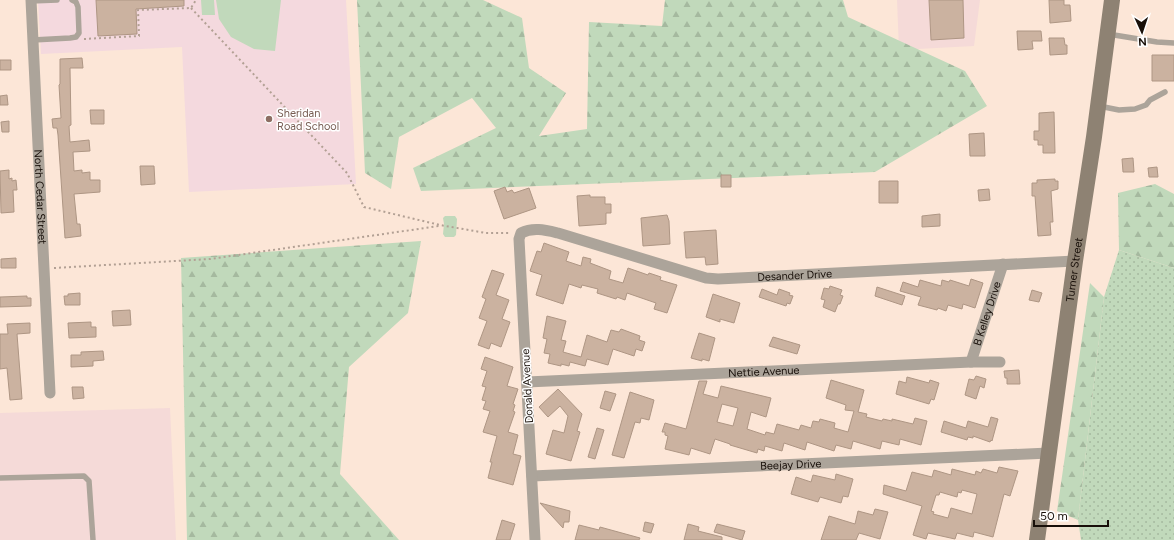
<svg xmlns="http://www.w3.org/2000/svg" width="1174" height="540" font-family="Figtree,sans-serif">
  <defs>
    <pattern id="grass-dots" width="8" height="8" patternUnits="userSpaceOnUse"><rect width="8" height="8" fill="#c1d9bb"/><path d="M2 2h.1M6 6h.1" fill="none" stroke="#a5b99f" stroke-width="1.8" stroke-linecap="round"/></pattern>
    <pattern id="forest-firs" width="22" height="20" patternUnits="userSpaceOnUse"><rect width="22" height="20" fill="#c1d9bb"/><path d="M5 1l3.5 6h-7zM16 11l3.5 6h-7z" fill="#a5b99f"/></pattern>
  </defs>
  <rect width="100%" height="100%" fill="#fce6d7"/>
  <path fill="#f5dad8" d="M897,0H980L974,46L899,50Z
    M170,408L176,540H0V413Z"/>
  <path fill="#f4d9de" d="M38,0H346L356,184L189,192L182,47L41,54Z"/>
  <path fill="url(#grass-dots)" d="M1119,250L1174,268V540H1081L1078,520L1104,297Z"/>
  <path fill="url(#forest-firs)" d="M357,0H483L522,18L529,68L566,93L539,136L587,129L589,22L662,26L665,0H843L848,17L965,71L987,106L875,172L421,191L413,168L496,128L472,98L399,137L391,189L365,173Z
    M1155,184L1174,194V268L1119,250L1118,193Z
    M421,241L408,313L349,367L340,474L399,540H187L181,258Z
    M1090,283L1104,297L1078,520L1057,511Z"/>
  <path fill="#c1d9bb" d="M201,0H214L215,15H202Z
    M216,0H281L275,51L254,49L231,37L219,19Z
    M445,216H455L457,219L456,235L454,237H445L443,234L444,224L443,218Z"/>
  <path fill="#cbb2a0" stroke="#ae9684" fill-rule="evenodd" d="M96,0H184V6L136,9L137,34L98,36Z
    M929,0H963L964,38L931,40Z
    M1049,0H1064V5H1070L1071,21L1050,23Z
    M1017,31H1041L1042,41H1032L1033,49L1018,50Z
    M1049,38H1064L1065,45H1067V54L1050,55Z
    M1152,55H1174V81H1152Z
    M82,58L83,68H70L71,125L69,126L70,142L89,140L90,151L73,152L74,171L82,170V173L90,172V180H100V192L74,194L77,224H80L81,236L65,238L58,135L57,128H53L52,119L61,118L59,85L60,84V59Z
    M0,60H11V70H0Z
    M7,95L8,105H0V96Z
    M90,110H104V124H91Z
    M1054,112L1055,153H1043V145H1038V140H1034V131H1039V113Z
    M9,121V132H2L1,122Z
    M984,133L985,156H970L969,134Z
    M1133,158L1134,172H1123L1122,159Z
    M140,166H154L155,184L141,185Z
    M1157,167L1158,177H1149L1148,168Z
    M9,170V179L12,178V181L16,180L17,190H13L14,212L1,213L0,171Z
    M721,175H731V187H721Z
    M1055,179V181H1058V189L1051,191L1053,222H1050L1051,235L1038,236L1035,196H1032V183H1037V180Z
    M879,181H898V203H879Z
    M505,187L507,192L512,190L514,193L529,188L536,208L504,219L494,191Z
    M989,189L990,200L979,201L978,190Z
    M590,195V197H605V204H611V213H606V224L579,226L577,196Z
    M940,214V226L922,227V216Z
    M667,215L669,221L670,244L643,246L641,218Z
    M716,230L718,264L706,265L705,257L686,258L684,232Z
    M544,243L569,252L566,261L581,266L583,257L591,259L590,263L611,271L609,279L623,283L628,268L648,275L649,273L661,277L660,280L677,285L667,313L654,309L656,303L627,293L625,300L617,297L616,299L597,293L598,289L582,285L581,288L569,284L563,304L536,295L542,275L530,271L537,251L541,252Z
    M16,258V268H1V259Z
    M492,270L504,274L496,295L509,300L502,319L510,322L501,347L491,343L489,349L478,345L487,321L479,318L486,299L482,297Z
    M971,279L983,283L975,308L963,304L962,309L948,305L946,311L938,308L937,310L918,305L921,297L900,291L903,282L918,287L920,280L941,286L942,280L949,282L950,280L969,286Z
    M830,286L842,290L840,295L843,296L840,304H838L835,312L823,307L825,300L821,299L824,288L829,289Z
    M877,287L905,296L902,305L875,296Z
    M762,289L777,295L779,289L790,293L789,295L793,296L790,304L787,303L786,306L759,297Z
    M1032,290L1042,293L1039,302L1029,300Z
    M80,293V305H65L64,296H68V294Z
    M713,294L740,303L734,323L720,319V322L706,317Z
    M27,296V298H31V306L0,307V297Z
    M130,310L131,325L113,326L112,311Z
    M547,316L566,321L561,340L566,341L563,352L581,357L587,335L607,342L611,330L619,332L621,329L640,336L639,340L645,342L642,351L636,349L634,356L613,349L608,365L587,359L585,366L570,362L569,366L561,364V366L548,363L550,354L544,353L547,339L543,338Z
    M91,322V327H96V337L69,338L68,323Z
    M30,323V333L17,334L22,399L10,400L7,368L0,369V334H8L7,324Z
    M699,333L715,338L709,361L702,359V361L691,358Z
    M773,337L800,345L797,354L769,346Z
    M103,351L104,360L93,361V366L71,367V355H81V352Z
    M485,357L513,367L507,386L518,389L513,404L515,405L513,411L515,412L508,432L518,435L513,454L521,456L513,485L488,478L492,462H490L497,436L483,432L490,411L483,409L486,401L482,400L486,387L482,386L487,371L481,369Z
    M1019,370L1020,384H1007V378H1005L1004,371Z
    M976,376L986,379L984,388L980,386L976,399L965,395L969,379L974,380Z
    M907,377L929,383L930,380L939,383L934,400L931,399L929,404L896,394L899,381L906,383Z
    M831,380L864,390L858,412L867,414L866,417L882,421L883,419L892,421V419L913,424L915,418L927,421L921,445L900,439L899,445L882,441L880,449L853,441L851,449L836,445L834,451L807,442L805,450L784,443L782,451L765,446L764,451L758,449L757,453L730,445V444L715,439L710,454L691,448L689,455L665,449L668,436L665,435V432H662L665,423L686,429L699,381H707L703,394L718,398L721,386L771,398L766,417L751,412L747,429L765,435L766,432L774,434L777,424L799,430L801,425L811,428L813,421L819,422L820,419L835,423L834,428L848,432L854,411L845,410L846,405L826,398ZM722,404L738,408L733,426L717,422Z
    M72,387H83L84,398L73,399Z
    M558,389L582,414L577,431L580,432L571,461L546,454L553,430L564,433L568,416L560,406L548,417L539,407Z
    M605,391L616,394L610,411L600,408Z
    M630,392L654,400L649,420L641,418L640,423L635,422L624,458L612,455Z
    M991,417L998,419L992,441L991,440L990,442L973,436V438L968,437L967,440L941,432L944,421L966,428L968,421L988,427Z
    M597,428L604,430L595,459L588,457Z
    M999,467L1018,471L1010,496L1004,494L993,537L974,532L973,537L957,533L955,539L928,533L926,539L913,535L922,506L883,494L884,485L906,491L912,472L932,477L934,470L951,475L952,469L975,475L976,471L981,473L983,469L997,473ZM962,490L977,494L972,514L951,508L948,518L933,514L934,512L931,511L936,495H939L940,492L957,497L958,492L961,493Z
    M836,474L853,479L848,497L843,496L841,503L820,497L818,502L791,494L796,477L811,482L813,475L835,480Z
    M540,503L570,511L569,522H564L563,528Z
    M875,509L888,512L880,539L859,533L856,540H821L829,516L855,524L858,511L873,515Z
    M502,520L515,524L510,540H496Z
    M645,522L654,524L651,533L643,531Z
    M688,524L699,527L698,531L722,537V540H684Z
    M717,524L745,531L742,540L714,532Z
    M579,525L599,530L600,527L640,538L639,540H575Z"/>
  <g fill="none" stroke-linecap="round" stroke-linejoin="round">
    <path stroke="#b2a094" stroke-width="2" stroke-dasharray="2 3" stroke-linecap="butt" d="M191,8L347,173L364,207L440,225L486,233H510
      M84,39L139,36L138,10L191,8L196,0
      M54,268L210,259L439,226"/>
    <path stroke="#aca49a" stroke-width="5.5" d="M31,1L57,0
      M1108,34L1157,42L1174,43
      M33,40L70,38L76,37L79,33L78,7L76,2L72,0
      M1099,106L1119,110L1135,109L1146,105L1150,100L1165,92
      M0,478L84,476L89,481L93,540"/>
    <g stroke="#aca49a" stroke-width="11">
      <path id="s1" d="M31,0L50,393"/>
      <path id="s2" d="M971,362L1003,264"/>
      <path id="s3" d="M527,382L971,362H1000"/>
      <path id="s4" d="M532,476L1049,453"/>
      <path id="s5" d="M535,540L519,239L521,233C533,227 545,230 558,233L706,278L718,279L1075,261"/>
    </g>
    <path stroke="#8e8273" stroke-width="16" id="s6" d="M1037,540L1075,261L1094,137L1112,0"/>
  </g>
  <circle fill="#8d6e63" stroke="#fff" stroke-width="1.5" cx="269" cy="119" r="4"/>
  <g text-anchor="middle" stroke-width="3" stroke-linejoin="round" paint-order="stroke">
    <g font-size="11" fill="#785e54" stroke="#fff" text-anchor="start">
      <text x="277" y="117">Sheridan<tspan x="277" dy="13">Road School</tspan></text>
    </g>
    <g font-size="11" fill="#180f09" stroke="#fff">
      <text dy="4" stroke="none"><textPath href="#s1" startOffset="197">North Cedar Street</textPath></text>
      <text dy="4" stroke="none"><textPath href="#s6" startOffset="273">Turner Street</textPath></text>
      <text dy="4" stroke="none"><textPath href="#s5" startOffset="589">Desander Drive</textPath></text>
      <text dy="4" stroke="none"><textPath href="#s2" startOffset="51">B Kelley Drive</textPath></text>
      <text dy="4" stroke="none"><textPath href="#s3" startOffset="237">Nettie Avenue</textPath></text>
      <text transform="translate(527 386) rotate(-93)" y="4">Donald Avenue</text>
      <text dy="4" stroke="none"><textPath href="#s4" startOffset="259">Beejay Drive</textPath></text>
    </g>
  </g>
  <g transform="translate(1142 32) rotate(177)" stroke="#ffffff" stroke-width="3" paint-order="stroke">
  <path d="M0-3L7 15L0 10L-7 15Z" fill="#180f09"/>
  <text y="-6" font-size="11" font-weight="bold" text-anchor="middle" fill="#180f09">N</text>
  </g>
  <path d="M1034 520v6h74v-6" fill="none" stroke="#180f09" stroke-width="2"/>
  <text x="1040" y="520" font-size="12" fill="#180f09" stroke="#ffffff" stroke-width="3" paint-order="stroke">50 m</text>
</svg>
